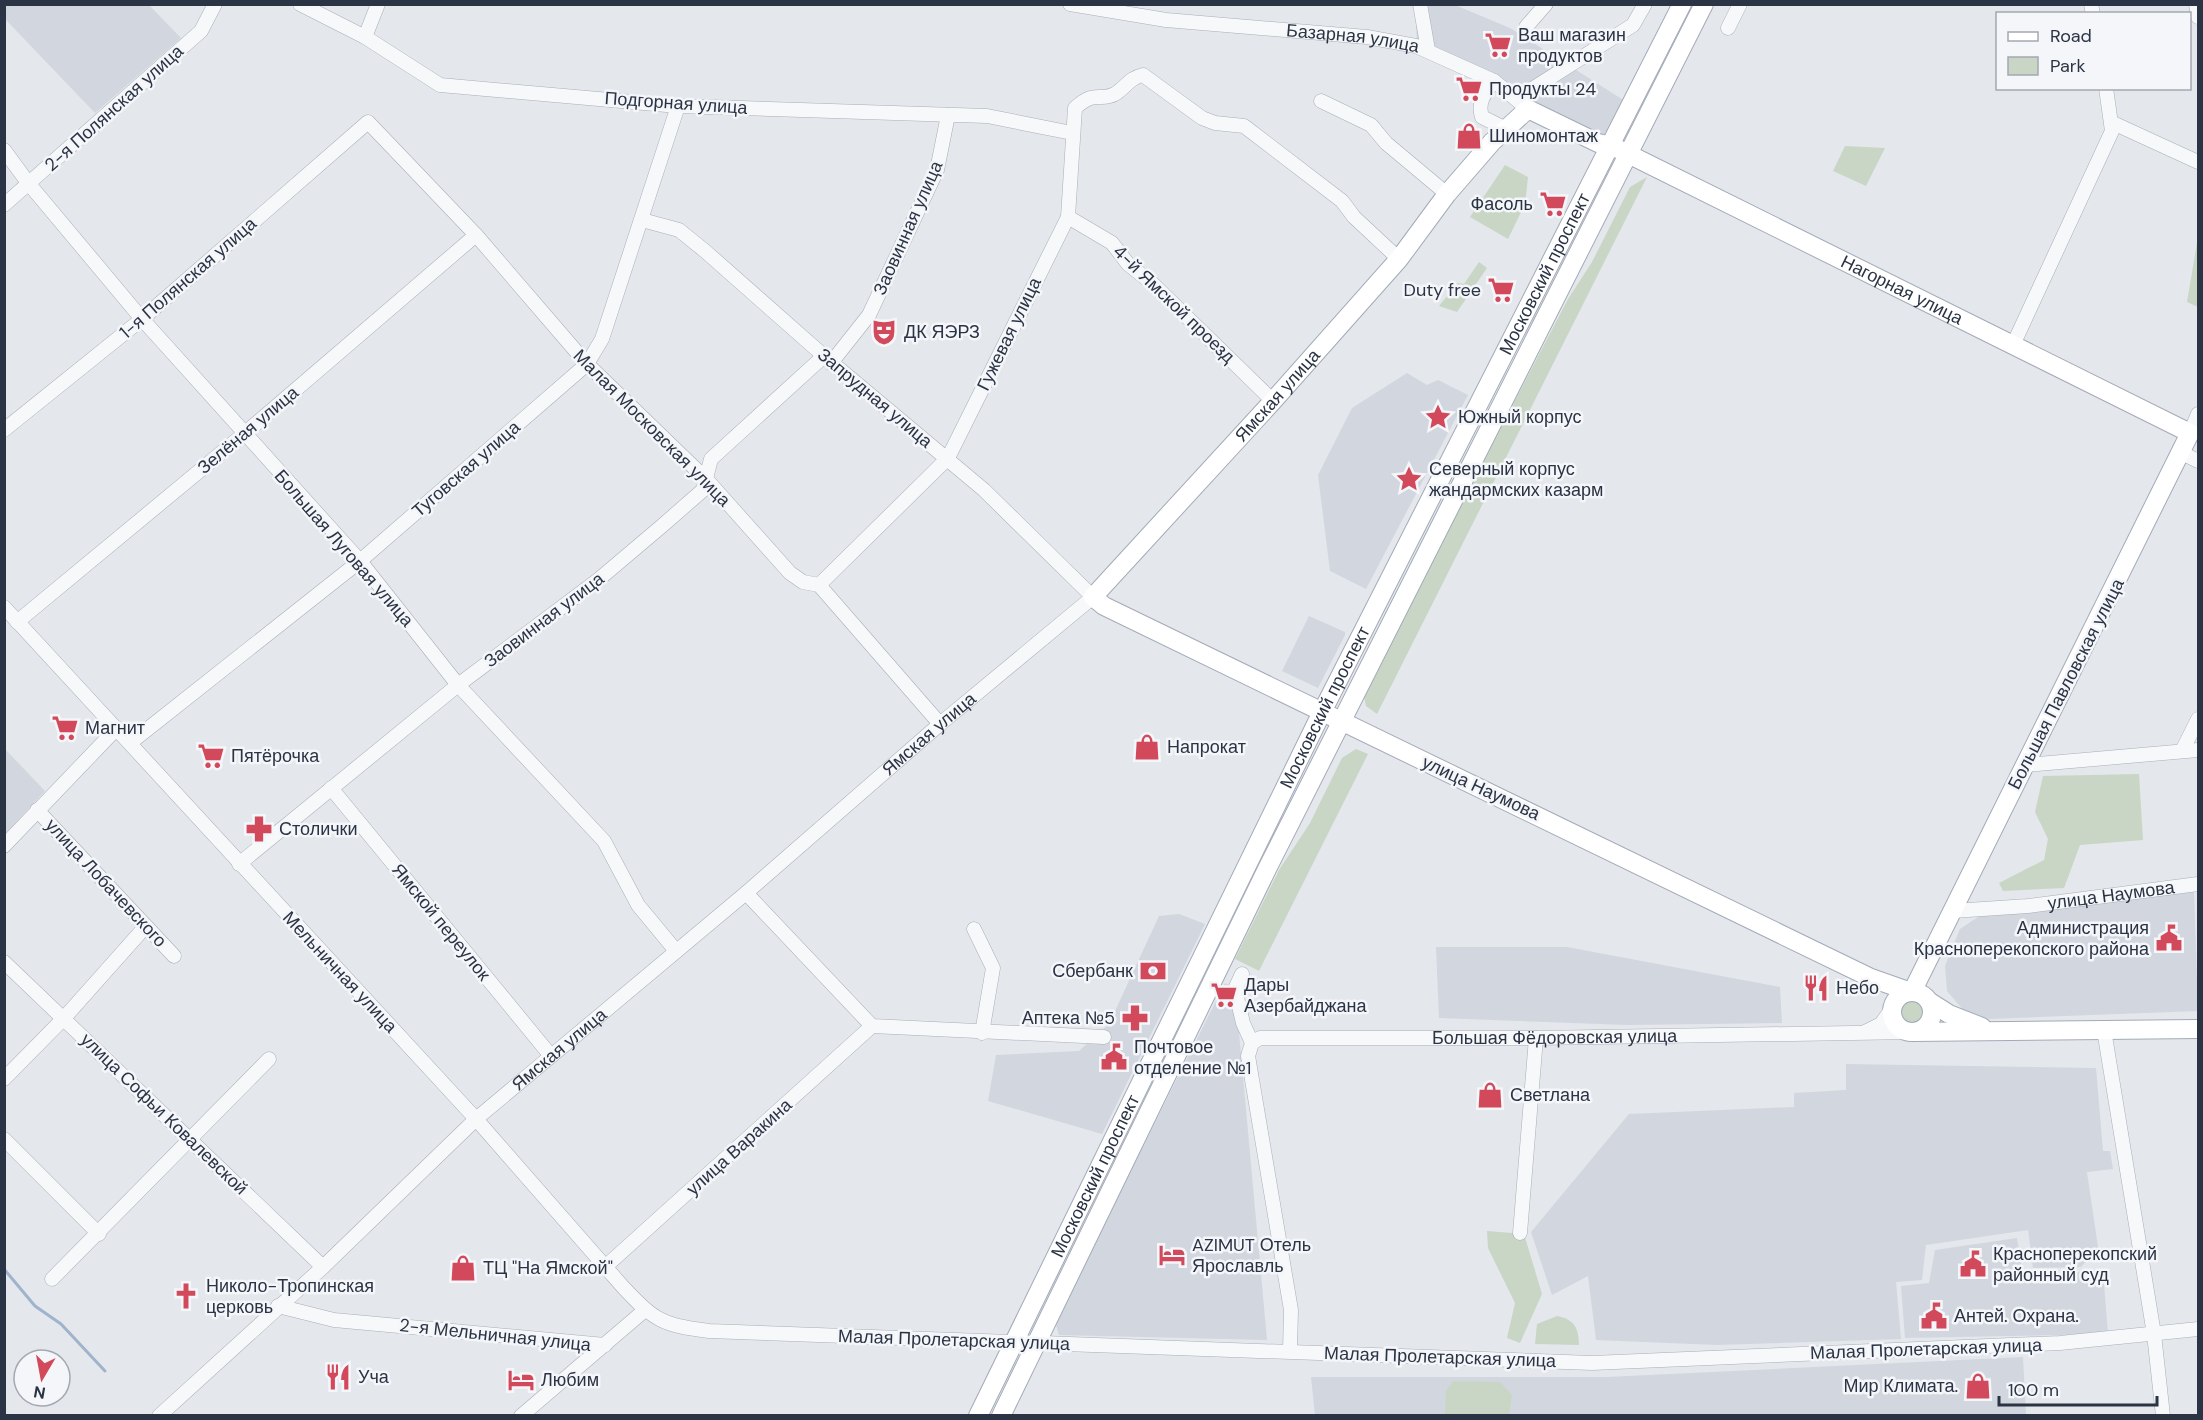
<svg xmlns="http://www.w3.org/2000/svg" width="2203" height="1420" font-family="'DM Sans',sans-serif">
  <rect width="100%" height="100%" fill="#e4e7ec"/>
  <path fill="#d2d6de" d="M5,4L149,5L181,38L95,113L5,19Z
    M1415,5H1455L1510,28L1625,101L1607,136L1528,109L1417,45Z
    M1407,373L1427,385L1438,380L1468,395L1366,589L1330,571L1318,475L1352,408Z
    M1309,616L1345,632V635L1318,688L1282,671Z
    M5,749L45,791L5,834H4Z
    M2194,892L2198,1011L1989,1019L1964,1011L1947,991L1945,966L1960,929L1981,915Z
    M1179,914L1205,924L1102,1134L988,1101L996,1055L1079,1051L1109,1024L1159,916Z
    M1436,947H1567L1780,987L1782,1023L1628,1025L1439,1018Z
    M1225,983L1235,989L1267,1340L1059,1335L1055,1322Z
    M1846,1064L2096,1068L2103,1151H2110L2113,1169L2087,1172L2098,1247L2081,1267L2033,1268L2028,1230L1926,1245L1922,1280L1896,1282L1901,1339L1717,1345L1596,1340L1588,1276L1552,1295L1531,1232L1629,1114L1794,1107V1093L1846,1090Z
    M2017,1238L2023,1275L2103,1271L2108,1334L1905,1338L1901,1286L1929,1283L1935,1250Z
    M2023,1357L2026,1415H1315L1311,1377H1607Z"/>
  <path fill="#c9d6c5" d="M1845,146L1885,148L1866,186L1833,171Z
    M1505,165L1528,177L1525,204L1508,239L1470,217Z
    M1647,177L1377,714L1366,706L1363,692L1568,299L1592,262L1630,187Z
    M2198,237V307L2187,302Z
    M1479,262L1487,268L1457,312L1439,306L1458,283L1464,284Z
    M1356,749L1368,754L1259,971L1235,959L1279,870L1310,823L1342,758Z
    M2139,774L2143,840L2080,845L2064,888L2003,891L1999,883L2044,860L2048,839L2035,812L2043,776Z
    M1897 1012a14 14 0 1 1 28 0a14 14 0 1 1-28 0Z
    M1487,1231L1524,1234L1542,1294L1520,1343L1507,1338L1515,1303L1488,1248Z
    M1557,1316C1574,1319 1579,1328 1579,1345L1535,1344L1537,1324Z
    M1453,1381L1500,1382L1512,1395L1509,1415H1445L1446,1391Z"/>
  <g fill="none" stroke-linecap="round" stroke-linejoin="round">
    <path stroke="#9fb4cc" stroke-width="3" d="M4,1269L35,1306L61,1324L105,1371"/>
    <g stroke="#a9aeb7" stroke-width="15">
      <g id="minor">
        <path d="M300,4L365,37L440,85L678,106L987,116L1072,133"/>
        <path id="s1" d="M1070,4L1166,20L1367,37L1416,46L1494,81L1528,109"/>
        <path d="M1420,4L1428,50"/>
        <path d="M2091,4L2093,14"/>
        <path d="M2196,4L2198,17"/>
        <path d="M1526,27L1546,4"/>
        <path d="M1728,28L1740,4"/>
        <path d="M365,37L378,4"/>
        <path d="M1494,81C1485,93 1477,102 1482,117L1506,129"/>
        <path d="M1321,101L1371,125L1386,143L1447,194"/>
        <path d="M1525,106L1518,98L1633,25L1645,4"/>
        <path d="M2113,123L2198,162"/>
        <path d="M4,150L29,184L142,319L360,561L458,685L604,841L638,905L676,951"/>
        <path d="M4,205L201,31L215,4"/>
        <path d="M1068,217L1112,243L1128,264L1153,284L1273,401"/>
        <path d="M2013,345L2112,131L2106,88"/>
        <path d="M831,363L869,315L937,170L948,115"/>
        <path d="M4,430L142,319L368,122L476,235L587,364L707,480L790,573L803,582L819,585L940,724"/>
        <path d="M2190,433L2198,414"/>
        <path d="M2182,453L2198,461"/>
        <path d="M819,585L948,458L1068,217L1075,108C1096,89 1099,102 1115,94C1126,87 1129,78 1143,75L1202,118L1215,123L1244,126L1342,201L1354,217L1399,259"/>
        <path d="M4,607L476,1119L623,1287C655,1321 662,1325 709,1331L1592,1363L2060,1343L2198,1329"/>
        <path d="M17,622L244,434L476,235"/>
        <path d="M130,743L360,561L587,364L602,339L678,106"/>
        <path d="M2182,751L2198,719"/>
        <path d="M2026,765L2198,750"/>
        <path d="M331,788L551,1056"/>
        <path d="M37,810L174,956"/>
        <path d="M4,846L117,728"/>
        <path d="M239,864L458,685L598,580L663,525L703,490L711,459L824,356"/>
        <path d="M746,893L872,1026L1104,1037"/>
        <path id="s2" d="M1953,911L2028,906L2198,884"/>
        <path d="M974,929L993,968L982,1033"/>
        <path d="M4,962L323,1267"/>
        <path d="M1242,974L1235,989L1243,1023L1252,1043L1248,1056L1291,1310L1290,1351"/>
        <path d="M2104,1030L2154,1334L2163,1416"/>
        <path d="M1865,1032L1881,1024L1891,1010"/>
        <path id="s3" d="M1252,1043L1260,1038H1536L1912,1032"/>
        <path d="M4,1079L65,1017L146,926"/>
        <path d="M4,1139L99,1234"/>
        <path d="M1520,1233L1536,1038"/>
        <path d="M605,1267L872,1026"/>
        <path d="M52,1279L269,1059"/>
        <path d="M278,1306L334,1320L605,1345"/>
        <path id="s4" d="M159,1416L323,1267L476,1119L746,893L940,724L1093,597L984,490L824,356L705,251L679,230L642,220"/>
        <path d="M521,1416L645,1310"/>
      </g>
    </g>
    <g stroke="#a3abb8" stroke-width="20">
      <g id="major">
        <path id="s5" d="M1908,991L1871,978L1104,606L1093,597L1273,401L1399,259L1447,194L1492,142L1528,109L1598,143L1612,146L2190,433L1915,986L1911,991"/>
        <circle cx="1912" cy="1012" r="20"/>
        <path d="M1930,1002L1949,1014L1982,1027"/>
        <path d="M1912,1032L2198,1029"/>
        <path id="s6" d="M978,1416L1322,712L1682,4"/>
        <path d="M1001,1416L1268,867L1704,4"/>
      </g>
    </g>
    <use href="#minor" stroke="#f7f8fa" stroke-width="14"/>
    <use href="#major" stroke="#fff" stroke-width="18"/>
  </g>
  <defs>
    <g id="supermarket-bare" transform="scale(2.07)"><path d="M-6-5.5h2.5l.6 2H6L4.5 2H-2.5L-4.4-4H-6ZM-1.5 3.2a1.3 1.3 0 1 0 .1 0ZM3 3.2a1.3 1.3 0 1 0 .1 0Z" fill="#d1495b" stroke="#f4f6f9" stroke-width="2.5" paint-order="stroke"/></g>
    <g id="shop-bare" transform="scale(2.07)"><path d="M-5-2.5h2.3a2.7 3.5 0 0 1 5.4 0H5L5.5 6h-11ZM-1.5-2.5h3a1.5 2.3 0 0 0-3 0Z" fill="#d1495b" stroke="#f4f6f9" stroke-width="2.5" paint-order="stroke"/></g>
    <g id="theatre-bare" transform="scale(2.07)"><path d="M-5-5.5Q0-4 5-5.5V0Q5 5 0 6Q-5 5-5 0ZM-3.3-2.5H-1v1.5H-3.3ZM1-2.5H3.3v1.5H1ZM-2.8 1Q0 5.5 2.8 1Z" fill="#d1495b" stroke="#f4f6f9" stroke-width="2.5" paint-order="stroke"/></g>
    <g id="sight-bare" transform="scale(2.07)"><path d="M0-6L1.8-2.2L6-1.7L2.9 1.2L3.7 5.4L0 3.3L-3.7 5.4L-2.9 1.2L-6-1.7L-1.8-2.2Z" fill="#d1495b" stroke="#f4f6f9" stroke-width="2.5" paint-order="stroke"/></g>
    <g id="pharmacy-bare" transform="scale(2.07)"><path d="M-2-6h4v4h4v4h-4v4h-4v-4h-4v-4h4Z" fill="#d1495b" stroke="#f4f6f9" stroke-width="2.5" paint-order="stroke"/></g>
    <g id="civic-bare" transform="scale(2.07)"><path d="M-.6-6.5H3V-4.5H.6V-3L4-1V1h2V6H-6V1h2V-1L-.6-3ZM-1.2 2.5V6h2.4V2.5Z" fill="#d1495b" stroke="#f4f6f9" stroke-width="2.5" paint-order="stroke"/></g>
    <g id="bank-bare" transform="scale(2.07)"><path d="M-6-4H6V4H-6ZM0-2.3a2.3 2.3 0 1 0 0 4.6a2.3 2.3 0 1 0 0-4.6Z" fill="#d1495b" stroke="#f4f6f9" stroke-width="2.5" paint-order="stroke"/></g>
    <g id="restaurant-bare" transform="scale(2.07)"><path d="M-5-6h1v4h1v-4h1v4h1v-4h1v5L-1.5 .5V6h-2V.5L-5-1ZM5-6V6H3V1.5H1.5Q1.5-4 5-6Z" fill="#d1495b" stroke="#f4f6f9" stroke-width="2.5" paint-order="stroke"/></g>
    <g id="hotel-bare" transform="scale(2.07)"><path d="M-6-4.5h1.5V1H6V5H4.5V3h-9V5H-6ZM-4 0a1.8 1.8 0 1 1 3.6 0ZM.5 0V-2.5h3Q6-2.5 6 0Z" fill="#d1495b" stroke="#f4f6f9" stroke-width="2.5" paint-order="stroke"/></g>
    <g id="church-bare" transform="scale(2.07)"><path d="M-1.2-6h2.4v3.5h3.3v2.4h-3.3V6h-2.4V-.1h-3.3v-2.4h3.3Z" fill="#d1495b" stroke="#f4f6f9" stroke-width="2.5" paint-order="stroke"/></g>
  </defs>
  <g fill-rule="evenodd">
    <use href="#supermarket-bare" x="1498" y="45"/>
    <use href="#supermarket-bare" x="1469" y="89"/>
    <use href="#shop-bare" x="1469" y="136"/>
    <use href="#supermarket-bare" x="1553" y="204"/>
    <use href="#supermarket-bare" x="1501" y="290"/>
    <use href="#theatre-bare" x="884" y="332"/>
    <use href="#sight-bare" x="1438" y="417"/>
    <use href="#sight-bare" x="1409" y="479"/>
    <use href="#supermarket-bare" x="65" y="728"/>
    <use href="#shop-bare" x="1147" y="747"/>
    <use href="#supermarket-bare" x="211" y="756"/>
    <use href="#pharmacy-bare" x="259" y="829"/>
    <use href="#civic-bare" x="2169" y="938"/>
    <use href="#bank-bare" x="1153" y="971"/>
    <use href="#restaurant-bare" x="1816" y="988"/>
    <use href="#supermarket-bare" x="1224" y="995"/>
    <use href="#pharmacy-bare" x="1135" y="1018"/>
    <use href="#civic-bare" x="1114" y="1057"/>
    <use href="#shop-bare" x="1490" y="1095"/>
    <use href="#hotel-bare" x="1172" y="1255"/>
    <use href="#civic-bare" x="1973" y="1264"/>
    <use href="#shop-bare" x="463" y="1268"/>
    <use href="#church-bare" x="186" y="1296"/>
    <use href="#civic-bare" x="1934" y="1316"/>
    <use href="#restaurant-bare" x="338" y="1377"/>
    <use href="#hotel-bare" x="521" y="1380"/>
    <use href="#shop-bare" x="1978" y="1386"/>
  </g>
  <g text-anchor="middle" stroke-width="5" stroke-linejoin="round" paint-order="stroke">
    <g font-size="18" fill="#2b3445" stroke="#f4f6f9" text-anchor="start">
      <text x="1518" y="41">Ваш магазин<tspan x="1518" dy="21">продуктов</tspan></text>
      <text x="1489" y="95">Продукты 24</text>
      <text x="1489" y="142">Шиномонтаж</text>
      <text x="1533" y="210" text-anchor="end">Фасоль</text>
      <text x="1481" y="296" text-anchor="end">Duty free</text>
      <text x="904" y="338">ДК ЯЭРЗ</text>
      <text x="1458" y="423">Южный корпус</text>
      <text x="1429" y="475">Северный корпус<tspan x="1429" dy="21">жандармских казарм</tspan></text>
      <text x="85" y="734">Магнит</text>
      <text x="1167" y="753">Напрокат</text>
      <text x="231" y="762">Пятёрочка</text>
      <text x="279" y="835">Столички</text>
      <text x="2149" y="934" text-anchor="end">Администрация<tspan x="2149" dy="21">Красноперекопского района</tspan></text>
      <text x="1133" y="977" text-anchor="end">Сбербанк</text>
      <text x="1244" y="991">Дары<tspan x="1244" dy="21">Азербайджана</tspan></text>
      <text x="1836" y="994">Небо</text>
      <text x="1115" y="1024" text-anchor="end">Аптека №5</text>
      <text x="1134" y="1053">Почтовое<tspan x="1134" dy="21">отделение №1</tspan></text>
      <text x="1510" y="1101">Светлана</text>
      <text x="1192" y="1251">AZIMUT Отель<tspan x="1192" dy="21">Ярославль</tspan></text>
      <text x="1993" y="1260">Красноперекопский<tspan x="1993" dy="21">районный суд</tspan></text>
      <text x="483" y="1274">ТЦ "На Ямской"</text>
      <text x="206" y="1292">Николо-Тропинская<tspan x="206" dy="21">церковь</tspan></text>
      <text x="1954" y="1322">Антей. Охрана.</text>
      <text x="358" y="1383">Уча</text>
      <text x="541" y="1386">Любим</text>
      <text x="1958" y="1392" text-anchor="end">Мир Климата.</text>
    </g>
    <g font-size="18" fill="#2b3445" stroke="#f4f6f9">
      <text dy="6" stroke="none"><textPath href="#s1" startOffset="285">Базарная улица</textPath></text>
      <text transform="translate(676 103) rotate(4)" y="6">Подгорная улица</text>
      <text transform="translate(114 108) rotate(-42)" y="6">2-я Полянская улица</text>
      <text transform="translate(908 228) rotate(-66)" y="6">Заовинная улица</text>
      <text dy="6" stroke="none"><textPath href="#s6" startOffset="1275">Московский проспект</textPath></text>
      <text transform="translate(188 278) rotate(-41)" y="6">1-я Полянская улица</text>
      <text dy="6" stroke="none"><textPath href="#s5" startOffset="1976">Нагорная улица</textPath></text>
      <text transform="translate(1174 304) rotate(44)" y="6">4-й Ямской проезд</text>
      <text transform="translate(1009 334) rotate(-64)" y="6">Гужевая улица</text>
      <text dy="6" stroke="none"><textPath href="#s5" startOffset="1179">Ямская улица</textPath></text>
      <text transform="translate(875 398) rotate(40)" y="6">Запрудная улица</text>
      <text transform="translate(652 428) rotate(45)" y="6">Малая Московская улица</text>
      <text transform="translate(248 430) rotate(-40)" y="6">Зелёная улица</text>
      <text transform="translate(466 469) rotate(-41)" y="6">Туговская улица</text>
      <text transform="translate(344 548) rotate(49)" y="6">Большая Луговая улица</text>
      <text transform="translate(544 620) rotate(-37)" y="6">Заовинная улица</text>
      <text transform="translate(2066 684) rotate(-63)" y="6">Большая Павловская улица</text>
      <text dy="6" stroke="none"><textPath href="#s6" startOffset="789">Московский проспект</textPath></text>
      <text dy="6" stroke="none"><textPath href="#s4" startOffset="1029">Ямская улица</textPath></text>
      <text transform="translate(1481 788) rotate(25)" y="6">улица Наумова</text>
      <text transform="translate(106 883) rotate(47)" y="6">улица Лобачевского</text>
      <text dy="6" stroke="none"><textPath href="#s2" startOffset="159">улица Наумова</textPath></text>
      <text transform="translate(441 922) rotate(51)" y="6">Ямской переулок</text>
      <text transform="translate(340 972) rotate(47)" y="6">Мельничная улица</text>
      <text dy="6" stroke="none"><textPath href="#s3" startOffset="304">Большая Фёдоровская улица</textPath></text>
      <text dy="6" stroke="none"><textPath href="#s4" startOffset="543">Ямская улица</textPath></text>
      <text transform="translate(164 1114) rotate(44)" y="6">улица Софьи Ковалевской</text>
      <text transform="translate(739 1147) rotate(-42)" y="6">улица Варакина</text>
      <text dy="6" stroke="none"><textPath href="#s6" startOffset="267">Московский проспект</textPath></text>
      <text transform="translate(495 1335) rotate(6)" y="6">2-я Мельничная улица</text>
      <text transform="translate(954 1340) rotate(2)" y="6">Малая Пролетарская улица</text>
      <text transform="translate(1926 1349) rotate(-2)" y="6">Малая Пролетарская улица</text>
      <text transform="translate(1440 1357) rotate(2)" y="6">Малая Пролетарская улица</text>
    </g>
  </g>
  <rect width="2203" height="1420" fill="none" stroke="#2b3445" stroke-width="12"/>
  <rect x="1996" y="12" width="195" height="78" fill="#f4f6f9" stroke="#a4a8b1" stroke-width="1.5"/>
  <rect x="2008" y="32" width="30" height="9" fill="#ffffff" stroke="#a4a8b1" stroke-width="1.5"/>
  <text x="2050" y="42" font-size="18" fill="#2b3445">Road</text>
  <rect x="2008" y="57" width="30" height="18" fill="#c9d6c5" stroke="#a4a8b1" stroke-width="1.5"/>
  <text x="2050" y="72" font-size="18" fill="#2b3445">Park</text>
  <g transform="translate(42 1378) rotate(190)"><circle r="28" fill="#f4f6f9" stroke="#a4a8b1" stroke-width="1.5"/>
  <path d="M0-4.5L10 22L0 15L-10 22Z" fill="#d1495b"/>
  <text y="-9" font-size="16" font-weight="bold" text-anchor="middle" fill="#2b3445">N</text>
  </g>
  <path d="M1999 1396v9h158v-9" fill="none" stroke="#2b3445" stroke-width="3"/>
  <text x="2008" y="1396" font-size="18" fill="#2b3445" stroke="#f4f6f9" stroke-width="4.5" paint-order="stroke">100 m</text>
</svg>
